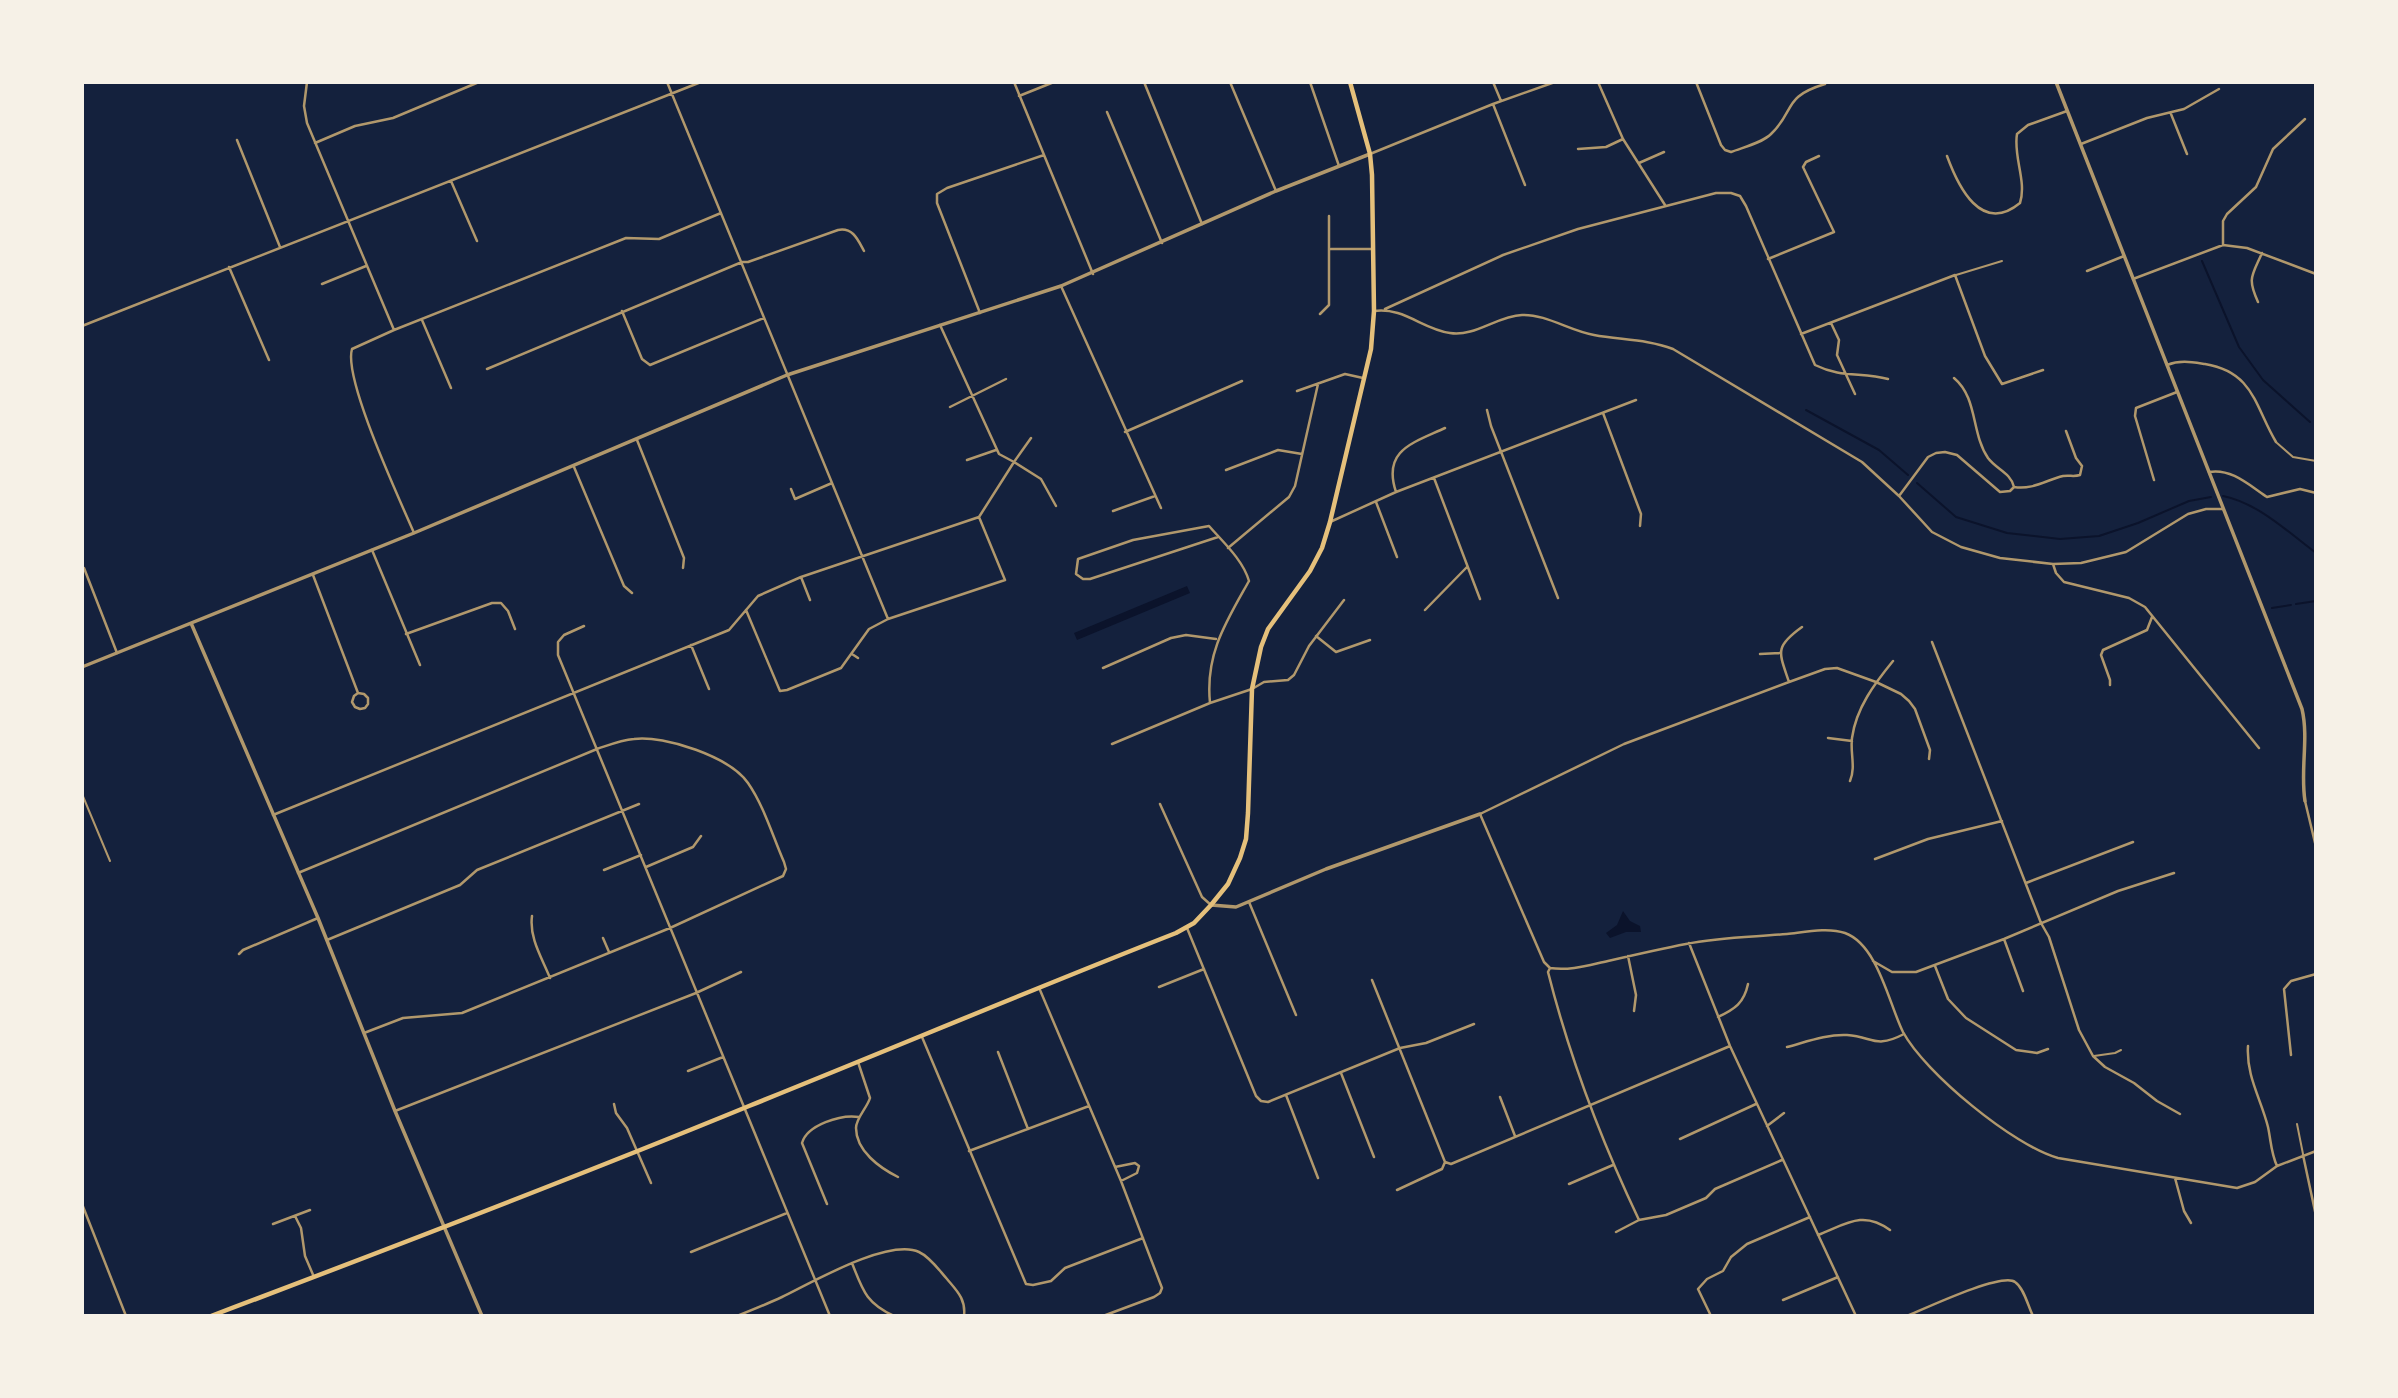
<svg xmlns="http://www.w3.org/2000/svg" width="2398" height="1398" font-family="Lora,serif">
  <rect width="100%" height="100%" fill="#14213d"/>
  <path fill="#0b132b" d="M1187,586L1190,593L1077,640L1074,633Z
    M1623,911L1630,921L1640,926L1641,932H1626L1610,938L1606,933L1617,925Z"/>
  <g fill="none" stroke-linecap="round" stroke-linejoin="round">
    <path stroke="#0b132b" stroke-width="2" d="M2202,261L2239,347L2263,380L2310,422
      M1806,410L1879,450L1908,475
      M1917,483L1956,517L2007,533L2060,539L2099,536L2138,523L2189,501L2211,497
      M2223,496C2258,503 2288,532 2316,553
      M2296,604L2316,601
      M2272,608L2291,605"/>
    <path stroke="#b1986c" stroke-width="2" d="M1956,275L2002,261
      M2277,443L2293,457L2316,461
      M82,794L110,861
      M2094,1056L2115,1053L2121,1050
      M2297,1124L2303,1154"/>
    <path stroke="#b1986c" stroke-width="2.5" d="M307,82L304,106L307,123L394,330
      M667,82L888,619
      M1014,82L1093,274
      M1144,82L1202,224
      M1230,82L1276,191
      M1310,82L1339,166
      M1493,82L1501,101
      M1598,82L1623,139L1665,205
      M1696,82L1721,145L1725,150L1731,152C1744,147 1762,143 1771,134C1796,110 1782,97 1825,84
      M1019,96L1054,82
      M1493,104L1525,185
      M1107,112L1162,243
      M2171,114L2187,154
      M237,140L280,247
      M315,143L355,126L393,118L479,82
      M2081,144L2147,118L2184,109L2219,89
      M1578,149L1606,147L1623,139
      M1370,154L1493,104L1555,82
      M1947,156C1958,186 1981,235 2020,203C2027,181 2013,157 2017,134L2028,125L2067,111
      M1639,163L1664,152
      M451,181L477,241
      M2223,245V221L2227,214L2256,187L2273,149L2305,119
      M1331,249H1372
      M1768,259L1834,232L1803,167L1806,162L1819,156
      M229,267L269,360
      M2087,271L2124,256
      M2133,279L2223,245L2247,248L2316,274
      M322,284L366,266
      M1061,286L1161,508
      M2258,302C2247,278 2252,276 2262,253
      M1385,309L1503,255L1578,229L1716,193H1731L1740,196L1746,206L1815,365C1841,378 1862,372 1888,379
      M622,311L642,359L650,365L764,318
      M1374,311C1404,307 1422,329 1450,333C1475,337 1497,316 1522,315C1546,314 1570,331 1594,335C1620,340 1647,339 1673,349L1862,462L1899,496L1932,532L1961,547L2000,558L2053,564L2081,563L2126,552L2188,514L2206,509H2223
      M980,313L937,203V194L947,188L1044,155
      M1320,314L1329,305V216
      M422,320L451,388
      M1831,323L1839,340L1837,355L1855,394
      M940,325L999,454L1014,462L1031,438
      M82,326L701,82
      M1801,334L1955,275L1985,356L2002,384L2043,370
      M2167,365C2180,360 2191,362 2205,364C2254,372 2255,407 2276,442
      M487,369L742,262H748L838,230C853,227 858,240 864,251
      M1954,378C1978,398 1971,433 1988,458C1996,469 2011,473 2014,487
      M1297,391L1345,374L1363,378
      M950,407L1006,379
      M1487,410L1491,426L1558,598
      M1603,413L1641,514L1640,526
      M1125,432L1242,381
      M637,440L684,558L683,568
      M967,460L996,450
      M574,467L624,586L632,593
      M1226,470L1278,450L1302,454
      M2209,472C2231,468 2249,485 2267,497L2300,489L2316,493
      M1434,478L1480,599
      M2154,480L2135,416L2136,408L2177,392
      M791,489L795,499L832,483
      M1396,492C1382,450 1413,443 1445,428
      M1899,496L1928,457L1936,453L1945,452L1957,455L2000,492L2010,491L2014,487C2033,490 2046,480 2063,476C2070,475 2074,477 2080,475L2082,466L2076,458L2066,431
      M1376,502L1397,557
      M1113,511L1155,496
      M1330,522L1396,492L1636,400
      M414,533C400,500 343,379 352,349L394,330L626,238L659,239L721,213
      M1228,548L1289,497L1295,486L1318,384
      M372,550L420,665
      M2053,564L2056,573L2064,582L2129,598L2145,607L2259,748
      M84,568L117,653
      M313,575L358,693L364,694L368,698V704L365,708L360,709L355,707L352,702L354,696L358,693
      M801,577L810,600
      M746,610L780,691L787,690L841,668L869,629L888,619L1005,580L979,517
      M1425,610L1467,567
      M584,626L564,635L558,642V655L830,1316
      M406,634L492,603H501L508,611L515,629
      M1316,636L1336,652L1370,640
      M1932,642L2041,923L2049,937L2079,1030L2093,1056L2105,1067L2134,1083L2157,1101L2180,1114
      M691,645L709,689
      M852,654L858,658
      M1760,654L1780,653
      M1103,668L1171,638L1186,635L1216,639
      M1789,682C1779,652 1774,647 1802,627
      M2110,685V680L2101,655L2103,650L2147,630L2152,617
      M1210,703C1205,654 1226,622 1249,581C1243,560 1223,542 1209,526L1133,540L1078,559L1076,574L1083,579H1090L1218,537
      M1828,738L1852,741
      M1112,744L1210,703L1252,689L1264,682L1288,680L1294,675L1309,646L1344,600
      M1850,781C1856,767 1850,753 1852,738C1856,708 1875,683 1893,661
      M2305,801L2316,847
      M1160,804L1202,897L1211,905
      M273,815L729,630L758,596L801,577L979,517L1014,462L1041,479L1056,506
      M1875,859L1928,839L2002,821
      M646,867L693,847L701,836
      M604,870L641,855
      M298,873L597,749C609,745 621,740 634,739C665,735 730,757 748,783C764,806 773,837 784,862L786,869L783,876L670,928L462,1013L403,1018L364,1033
      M2026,883L2133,842
      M1249,902L1296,1015
      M2316,902V934
      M532,916C529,938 542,958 550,978
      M1187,928L1256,1096L1261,1101L1268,1102L1400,1048L1426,1043L1474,1024
      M603,938L609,952
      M2004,939L2023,991
      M327,940L460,885L477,870L639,804
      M1689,943L1730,1046L1856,1316
      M239,954L243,950L318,918
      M1628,956L1636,995L1634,1011
      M1873,961L1892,972H1916L2004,939L2118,891L2174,873
      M1935,966L1948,999L1966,1018L2016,1050L2037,1053L2048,1049
      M1550,968C1570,971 1589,965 1608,961C1634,955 1660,949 1686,944C1719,937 1754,937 1787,934C1805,932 1828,927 1845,933C1878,945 1889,1004 1903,1032C1925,1073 2014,1146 2058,1158L2237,1188L2255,1182L2277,1166L2316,1151
      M1372,980L1445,1162
      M1159,987L1204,969
      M1040,990L1121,1181L1162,1288L1160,1293L1154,1297L1103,1316
      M1718,1017C1735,1009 1744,1003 1748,984
      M922,1037L1026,1284L1033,1285L1051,1281L1065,1268L1143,1238
      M2248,1046C2246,1076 2261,1099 2268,1127C2271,1141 2271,1153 2277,1166
      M1787,1047C1806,1042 1827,1034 1847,1035C1874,1037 1875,1049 1904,1034
      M998,1052L1028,1129
      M2291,1055L2284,989L2291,981L2316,974
      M858,1062L870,1098C867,1108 856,1118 856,1128C856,1151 880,1168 898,1177
      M688,1071L723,1057
      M1341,1073L1374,1157
      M1286,1095L1318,1178
      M1500,1097L1515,1136
      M614,1104L616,1113L627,1128L651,1183
      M395,1111L696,993L741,972
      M1767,1126L1784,1113
      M1680,1139L1756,1104
      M969,1151L1089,1106
      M2303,1155L2316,1216
      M1115,1167L1135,1163L1139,1166L1137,1173L1121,1181
      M2175,1178L2184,1211L2191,1223
      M1569,1184L1613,1165
      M1397,1190L1442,1169L1445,1162L1451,1164L1730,1046
      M82,1204L126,1316
      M827,1204L802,1143C807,1125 841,1114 859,1117
      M295,1216L301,1228L305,1256L314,1277
      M1639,1220C1601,1140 1570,1059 1548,972L1550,968L1544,962L1480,814L1624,744L1789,682L1825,669L1837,668L1876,682L1901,694L1909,701L1915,709L1930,750L1929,759
      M273,1224L310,1210
      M1616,1232L1639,1220L1666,1215L1706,1198L1715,1189L1782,1160
      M1818,1235C1846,1224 1863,1210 1890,1230
      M691,1252L787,1213
      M852,1263C863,1291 866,1303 894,1316
      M1783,1300L1838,1277
      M737,1316C752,1310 767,1304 782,1297C811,1283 888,1238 919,1252C930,1257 939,1270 947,1279C957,1291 966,1299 964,1316
      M1711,1316L1698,1289L1707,1279L1723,1271L1731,1257L1747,1244L1810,1217
      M1907,1316C1924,1309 2002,1272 2015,1282C2024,1288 2028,1306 2033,1316"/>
    <path stroke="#b1986c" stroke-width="3.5" d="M2056,82L2302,709C2309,739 2300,770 2305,801
      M191,623L318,918L395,1111L482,1316
      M82,667L414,533L787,375L1061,286L1276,191L1370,154
      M1211,905L1236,907L1326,869L1480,814"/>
    <path stroke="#e5c07b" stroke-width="4.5" d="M211,1316C391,1248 571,1179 749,1106C891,1049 1033,989 1176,933L1194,923L1211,905L1228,884L1240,858L1246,839L1248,813L1252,689L1261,647L1268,629L1310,571L1322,548L1330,522L1371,349L1374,311L1372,175L1370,154L1350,82"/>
  </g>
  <rect width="2398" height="1398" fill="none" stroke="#f6f1e7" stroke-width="168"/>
</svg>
